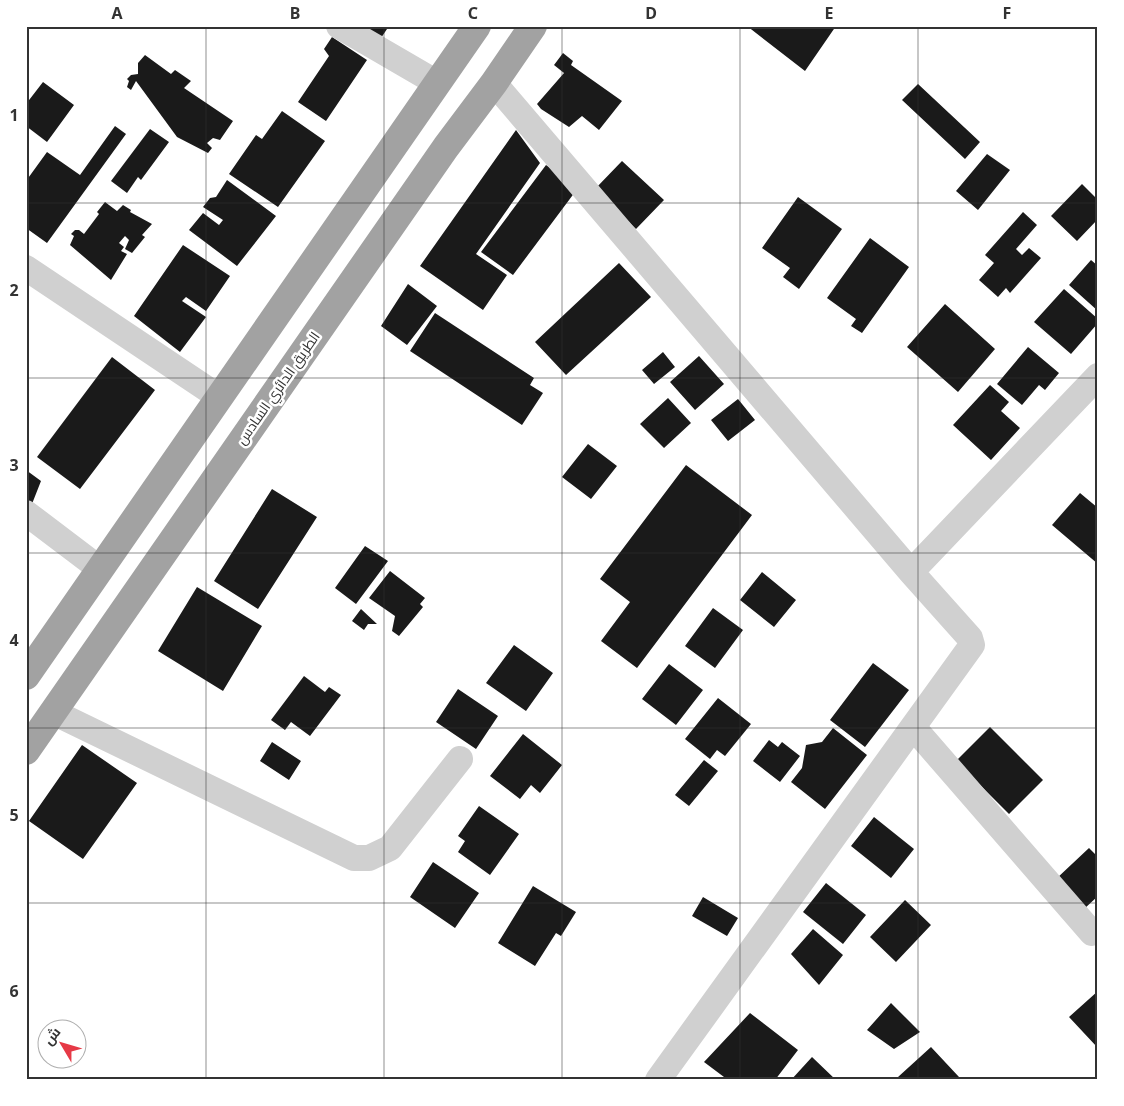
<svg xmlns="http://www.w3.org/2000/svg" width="1124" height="1106" font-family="'Noto Sans',Cairo,sans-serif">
  <rect width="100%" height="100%" fill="#fff"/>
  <path fill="#1a1a1a" d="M364,26H389L381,38Z
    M747,26H836L805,71Z
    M332,37L367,60L326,121L298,102L329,56L324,49Z
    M563,53L573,61L571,65L622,101L599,130L582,116L569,127L541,109L537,104L564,73L554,65Z
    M145,55L171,74L175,70L191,81L184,88L233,121L220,140L213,138L207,143L212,148L208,153L177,137L136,81L131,90L127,87L129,81L127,79L131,75L138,74V63Z
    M43,82L74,105L47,142L26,126V104Z
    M918,84L980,142L965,159L902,100Z
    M282,111L325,141L278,207L229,174L256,135L262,139Z
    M115,126L126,134L47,243L26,228V181L47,152L80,175Z
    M150,129L169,142L141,180L138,177L127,193L111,181Z
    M516,130L540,163L476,254L507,275L483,310L420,266Z
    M987,154L1010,170L978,210L956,191Z
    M622,161L664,200L636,229L595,189Z
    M546,165L578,188L513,275L481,252Z
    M227,180L276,216L237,266L189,230L203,213L219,225L223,220L203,207L210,198L216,197Z
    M1082,184L1098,200V219L1077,241L1051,216Z
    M798,197L842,229L799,289L783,277L790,268L762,248Z
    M105,202L117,211L123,205L131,210L130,212L152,224L142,235L145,237L132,253L125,249L129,240L125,236L119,243L124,247L121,251L127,254L111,280L70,245L74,236L71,234L75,230H79L84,234L99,214L97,212Z
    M1023,212L1037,225L1016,249L1022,255L1029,248L1041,258L1010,293L1006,288L998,297L979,280L994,263L985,255Z
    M870,238L909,267L862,333L851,326L856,319L827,298Z
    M183,245L230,276L206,311L186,297L182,301L206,317L180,352L134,316Z
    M1091,260L1098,266V311L1069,285Z
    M619,263L651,297L566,375L535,342Z
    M408,284L437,306L407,345L381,326Z
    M1064,289L1098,319V323L1071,354L1034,322Z
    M945,304L995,349L958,392L907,347Z
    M435,313L534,378L530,385L543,393L522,425L410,351Z
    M1028,347L1059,373L1045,390L1039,385L1022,405L997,384Z
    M663,352L675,367L654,384L642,370Z
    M699,356L724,384L695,410L670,382Z
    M112,357L155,390L80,489L37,457Z
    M990,385L1009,402L1001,411L1020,428L991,460L953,425Z
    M668,398L691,423L664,448L640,424Z
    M738,399L755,420L728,441L711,420Z
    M588,444L617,466L591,499L562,477Z
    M686,465L752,515L637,668L601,641L630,602L600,579Z
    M26,470L41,481L30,509L26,506Z
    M272,489L317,517L258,609L214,581Z
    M1080,493L1098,508V564L1052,525Z
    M365,546L388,561L356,604L335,588Z
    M390,571L425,598L420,604L423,607L399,636L392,631L395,616L369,598Z
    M762,572L796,600L774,627L740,600Z
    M197,587L262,626L223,691L158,651Z
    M713,608L743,630L715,668L685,646Z
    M361,609L377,624H368L364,630L352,621Z
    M514,645L553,673L526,711L486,683Z
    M873,663L909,690L865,747L830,720Z
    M669,664L703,690L676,725L642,699Z
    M304,676L325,692L329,687L341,695L310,736L291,722L285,730L271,720Z
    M458,689L498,716L476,749L436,722Z
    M718,698L751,724L725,756L717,750L710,759L685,739Z
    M990,727L1043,780L1009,814L956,761Z
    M833,728L867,755L825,809L791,782L802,768L806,745L822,742Z
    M523,734L562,765L540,793L531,785L520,799L490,776Z
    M769,740L778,747L782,742L800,756L780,782L753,761Z
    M272,742L301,761L289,780L260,761Z
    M82,745L137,783L83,859L29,821Z
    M704,760L718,771L689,806L675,795Z
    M479,806L519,834L490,875L458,852L465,841L458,836Z
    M874,817L914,849L891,878L851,846Z
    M1089,848L1098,857V896L1084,909L1056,879Z
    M433,862L479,893L455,928L410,897Z
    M826,883L866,915L843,944L803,912Z
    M533,886L576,912L561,936L556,933L535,966L498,943Z
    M703,897L738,918L727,936L692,916Z
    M905,900L931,925L896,962L870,937Z
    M813,929L843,955L819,985L791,954Z
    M1098,991V1046L1097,1047L1069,1017Z
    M891,1003L920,1032L894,1049L867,1030Z
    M750,1013L798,1050L775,1080H728L704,1062Z
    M931,1047L959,1077L956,1080H901L898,1077Z
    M812,1057L836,1080H791Z"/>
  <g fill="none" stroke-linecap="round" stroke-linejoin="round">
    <path stroke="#d0d0d0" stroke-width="26" d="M339,26L437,83
      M494,83L911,572L970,638L972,645L658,1080
      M26,268L219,397
      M26,513L100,569
      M911,572L1098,376
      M53,712L354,858H369L390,848L460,759
      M914,728L1092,933"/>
    <path stroke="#a2a2a2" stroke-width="28" d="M26,676L477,26
      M26,751L446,147L494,83L533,26"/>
  </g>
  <path fill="none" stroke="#333" stroke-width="1" stroke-opacity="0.55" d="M206,26V1080M384,26V1080M562,26V1080M740,26V1080M918,26V1080M26,203H1098M26,378H1098M26,553H1098M26,728H1098M26,903H1098"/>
  <g text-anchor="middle" stroke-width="5" stroke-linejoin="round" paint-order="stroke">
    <g font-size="14" fill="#333" stroke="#fff">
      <text transform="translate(278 388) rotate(-55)" y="5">الطريق الدائري السادس</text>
    </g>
  </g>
  <rect width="1124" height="1106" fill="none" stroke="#ffffff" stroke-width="55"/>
  <g transform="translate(62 1044) rotate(308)"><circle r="24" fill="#ffffff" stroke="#adadad"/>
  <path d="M0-4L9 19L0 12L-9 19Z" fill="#e63946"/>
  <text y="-8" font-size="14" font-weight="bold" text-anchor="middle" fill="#333333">ش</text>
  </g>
  <rect x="28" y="28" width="1068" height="1050" fill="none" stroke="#333" stroke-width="2"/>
  <g font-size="16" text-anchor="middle" font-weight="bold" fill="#333">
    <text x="117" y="19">A</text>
    <text x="295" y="19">B</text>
    <text x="473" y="19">C</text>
    <text x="651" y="19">D</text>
    <text x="829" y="19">E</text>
    <text x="1007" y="19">F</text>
    <text x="14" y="121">1</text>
    <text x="14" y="296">2</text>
    <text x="14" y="471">3</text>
    <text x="14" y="646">4</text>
    <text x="14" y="821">5</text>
    <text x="14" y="997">6</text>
  </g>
</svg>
